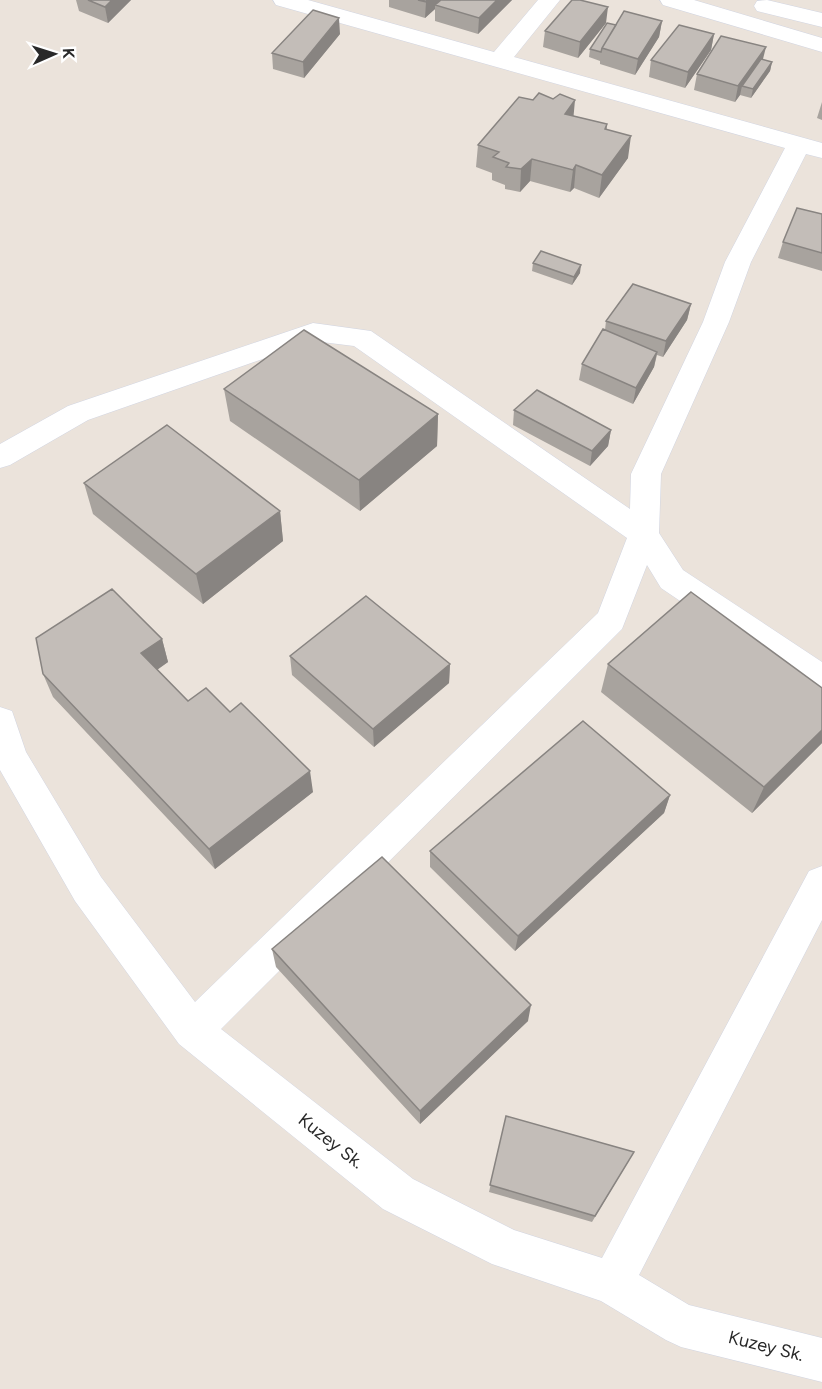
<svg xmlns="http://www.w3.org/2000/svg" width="822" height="1389" font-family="Figtree,sans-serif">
  <rect width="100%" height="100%" fill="#ebe3db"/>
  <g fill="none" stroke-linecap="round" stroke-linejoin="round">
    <g stroke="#d1d5e2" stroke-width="1">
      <path id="minor" d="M273,0H308L494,52L538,0H560L514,57L822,143V158L806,154L751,262L729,322L661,474L659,533L683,570L822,662V693L810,689L661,588L647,565L622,629L221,1029L413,1179L514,1230L602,1258L809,871L822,866V920L639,1275L689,1305L822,1338V1382L681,1347L666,1340L601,1301L492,1264L383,1209L179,1044L75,901L0,770V707L12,711L26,752L101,877L195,1002L598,613L627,538L354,346L314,341L88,420L10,465L0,468V444L68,406L313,323L371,331L630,509L631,474L703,322L725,262L785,148L276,5Z"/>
    </g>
    <g stroke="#d1d5e2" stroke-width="1">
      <path id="secondary" d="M660,0H694L822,38V52L663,5Z
        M767,0L822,13V27L757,11L754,6L757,1Z"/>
    </g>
    <use href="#minor" fill="#fff" fill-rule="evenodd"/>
    <use href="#secondary" fill="#fff" fill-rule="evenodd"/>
  </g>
  <path fill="#a8a39e" d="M76,0H131L108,23L79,11Z
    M389,0H512L478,34L435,21V9L425,18L389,7Z
    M662,21L659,37L635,75L600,64V61L589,57L590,49L616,25Z
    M606,23L578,58L543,47L545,31Z
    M340,34L304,78L273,69L272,53Z
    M714,34L711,50L685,88L649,77L651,60Z
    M763,60L772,62L770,71L751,98L740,95L735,102L694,90L697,74Z
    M822,102V120L817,118Z
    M574,116L607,124V129L628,158L599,198L574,188L570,192L530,181L520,192L505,189V185L492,180V173L476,167L478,145Z
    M822,214V271L778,258L783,242Z
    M533,263L580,273L572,285L532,271Z
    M691,304L687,320L663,357L657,355L654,367L633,404L579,380L582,364L605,330L606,321Z
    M224,389L438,414L437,446L360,511L230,421Z
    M514,410L611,430L608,446L590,466L513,425Z
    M84,483L280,511L283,541L203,604L93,514Z
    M162,639L168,662L157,670L188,701L230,712L313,792L215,869L53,697L43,674Z
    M290,656L450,664L449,683L374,747L292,675Z
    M608,664L822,688V743L752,813L601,692Z
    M670,795L664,813L515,951L430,867V851Z
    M272,949L528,1021L420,1124L276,967Z
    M506,1116L634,1152L592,1222L489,1192Z"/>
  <path fill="#888481" d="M112,0H131L108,23L105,7Z
    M428,0H444L435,5V9L425,18L426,2Z
    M497,0H512L478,34L479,18Z
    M608,7L606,23L578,58L580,42Z
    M339,18L340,34L304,78L303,62Z
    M662,21L659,37L635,75L638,59Z
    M714,34L711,50L685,88L688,72Z
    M766,47L762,63L742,86L740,95L735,102L738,86Z
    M772,62L770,71L751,98L753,89Z
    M575,100L573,122L565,114Z
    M631,136L628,158L599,198L602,175Z
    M532,159L530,181L520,192L521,169Z
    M576,165L574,188L570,192L573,170Z
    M581,265L580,273L572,285L574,277Z
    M691,304L687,320L663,357L666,341Z
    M657,352L654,367L633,404L636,388Z
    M438,414L437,446L360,511L359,480Z
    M611,430L608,446L590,466L592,451Z
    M280,511L283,541L203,604L196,574Z
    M162,639L168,662L148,676L141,653Z
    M450,664L449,683L374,747L373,729Z
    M822,730V743L752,813L764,787Z
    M310,771L313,792L215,869L209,849Z
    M670,795L664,813L515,951L518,936Z
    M531,1005L528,1021L420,1124V1111Z"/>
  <path fill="#c3bdb8" stroke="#888481" stroke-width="1.5" d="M88,0H112L105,7Z
    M418,0H428L426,2Z
    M441,0H497L479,18L435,5Z
    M572,0H580L608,7L580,42L545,31Z
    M313,10L339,18L303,62L272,53Z
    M624,11L662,21L638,59L602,48Z
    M607,23L616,25L602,48L601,52L590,49Z
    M679,25L714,34L688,72L651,60Z
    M721,36L766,47L738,86L697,74Z
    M761,59L772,62L753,89L742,86Z
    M539,93L553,99L560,94L575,100L565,114L607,124L605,129L631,136L602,175L576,165L573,170L532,159L521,169L506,167L509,163L493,157L499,152L478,145L519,97L533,100Z
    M797,208L822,214V253L783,242Z
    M541,251L581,265L574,277L533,263Z
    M633,284L691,304L666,341L606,321Z
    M603,329L657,352L636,388L582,364Z
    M304,330L438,414L359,480L224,389Z
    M537,390L611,430L592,451L514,410Z
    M167,425L280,511L196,574L84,483Z
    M112,589L162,639L141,653L188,701L206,688L230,712L241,703L310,771L209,849L43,674L36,638Z
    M691,592L822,688V730L764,787L608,664Z
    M366,596L450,664L373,729L290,656Z
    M583,721L670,795L518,936L430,851Z
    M382,857L531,1005L420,1111L272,949Z
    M506,1116L634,1152L595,1216L490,1185Z"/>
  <g text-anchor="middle" stroke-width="6" stroke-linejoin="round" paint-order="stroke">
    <g font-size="18" fill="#292929" stroke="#fff">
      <text transform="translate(331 1141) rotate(38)" y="6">Kuzey Sk.</text>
      <text transform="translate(766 1346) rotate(14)" y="6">Kuzey Sk.</text>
    </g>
  </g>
  <g transform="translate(54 54) rotate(87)" stroke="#ffffff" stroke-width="4.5" paint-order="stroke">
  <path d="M0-4.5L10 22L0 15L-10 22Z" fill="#292929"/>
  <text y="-9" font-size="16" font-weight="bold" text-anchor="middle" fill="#292929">K</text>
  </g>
</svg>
